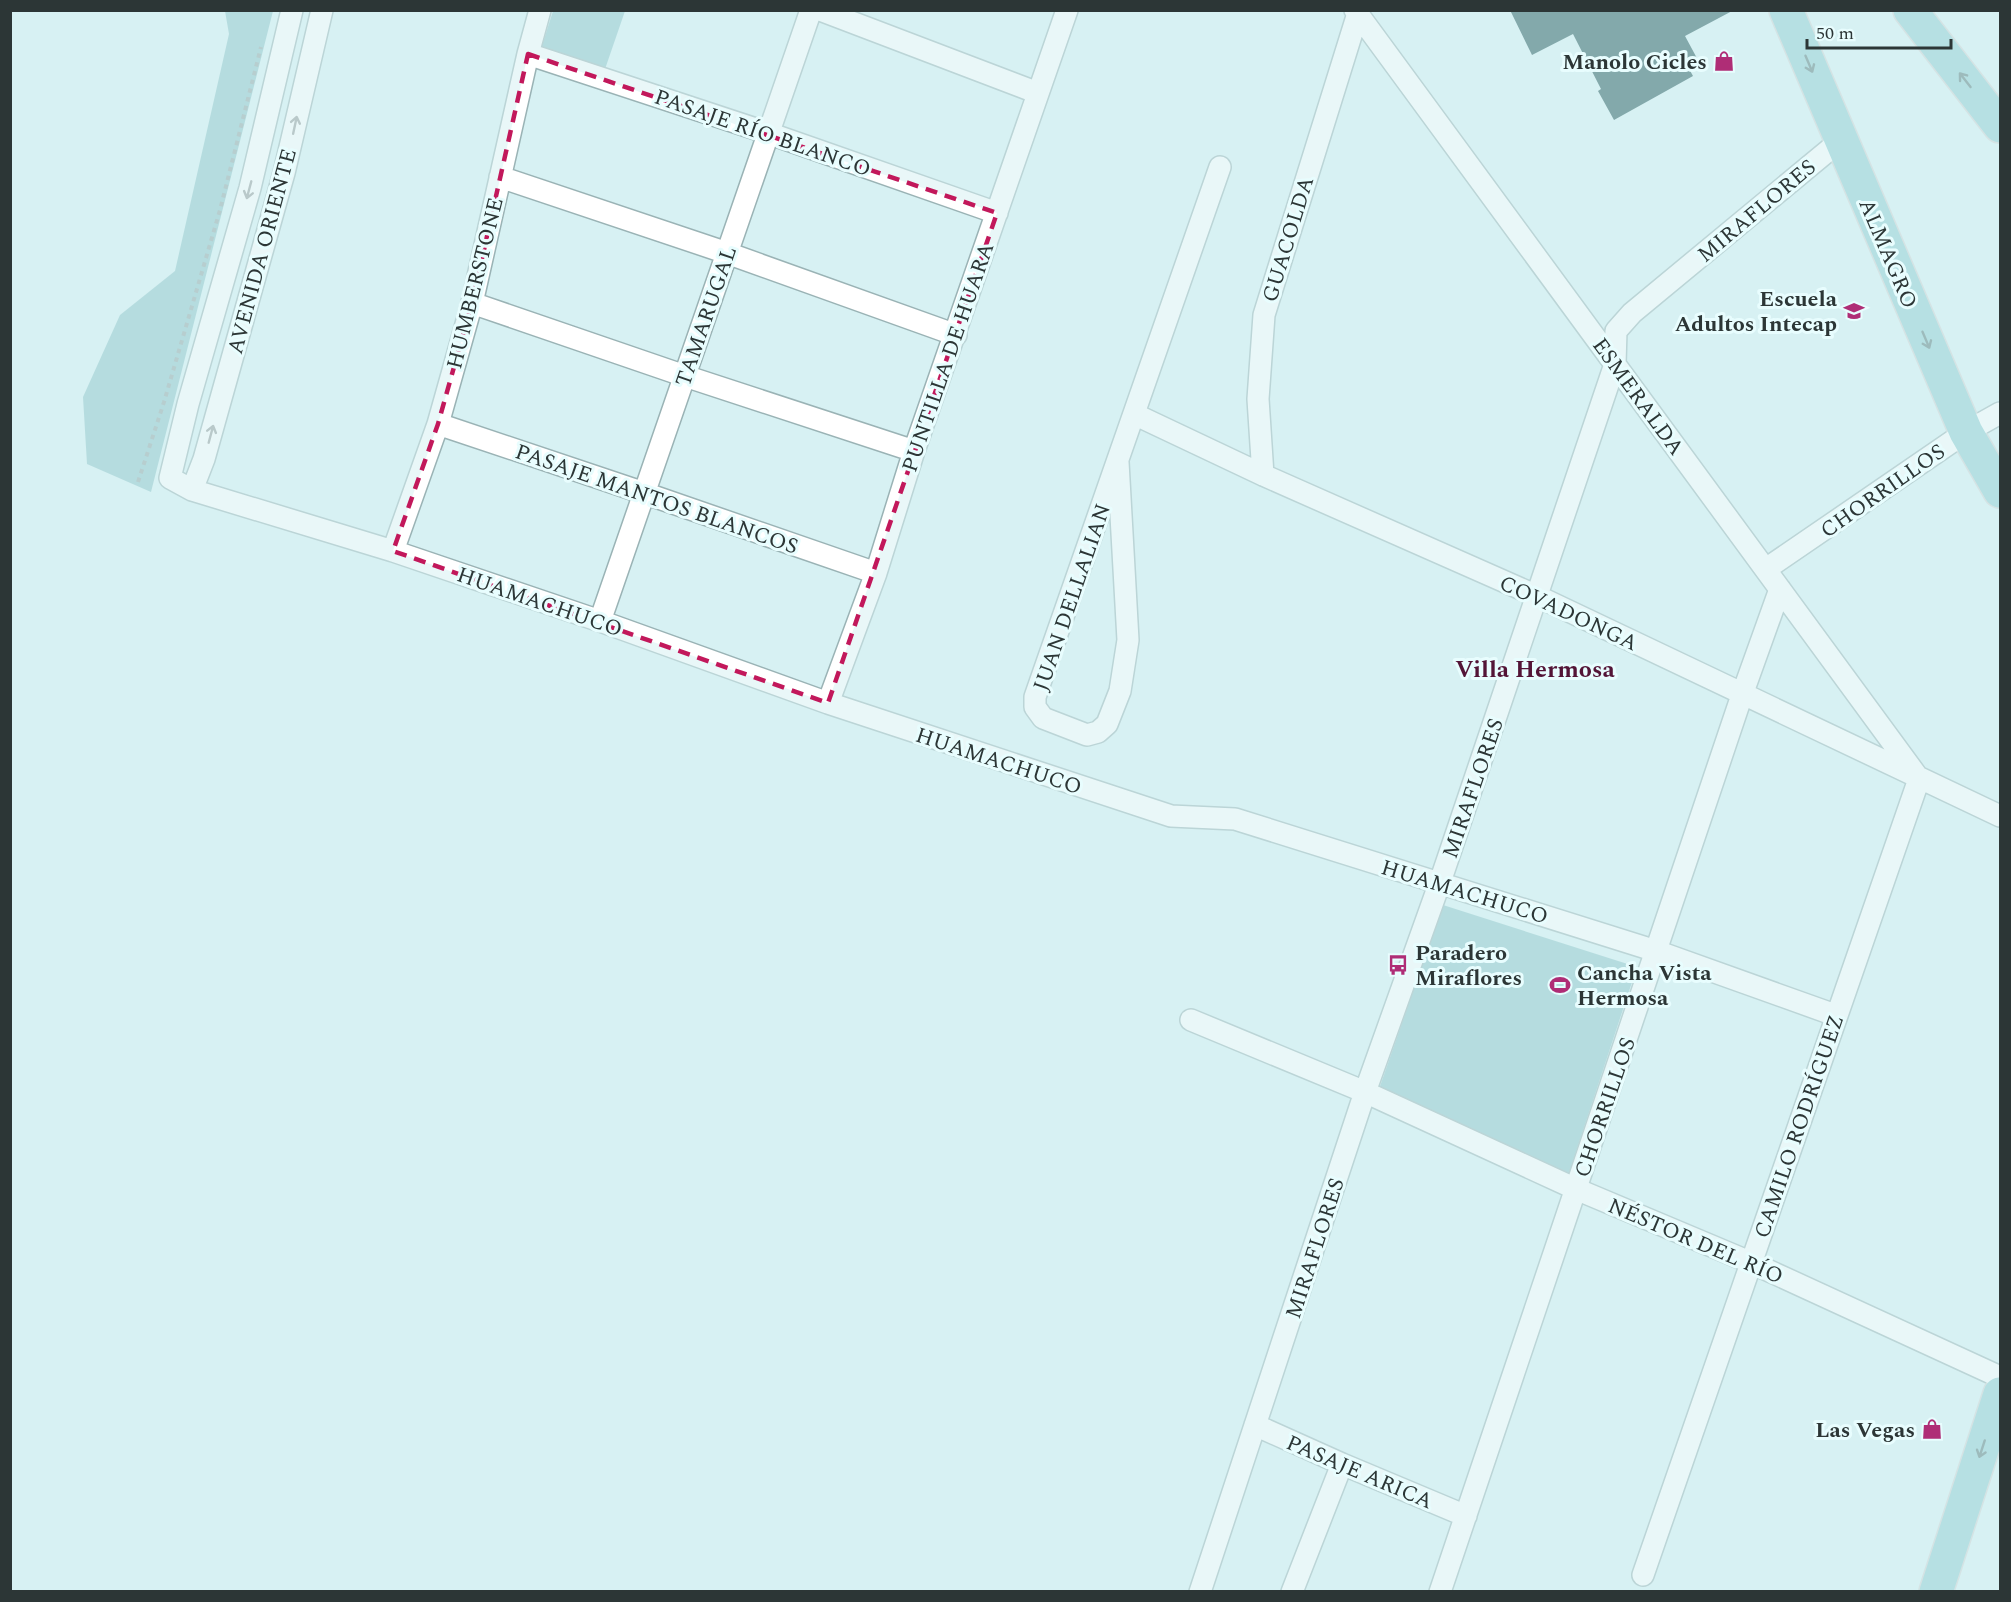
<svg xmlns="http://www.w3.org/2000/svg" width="2011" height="1602" font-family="Spectral,serif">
  <rect width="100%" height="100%" fill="#d7f1f3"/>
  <path fill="#8dc4c8" d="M225,11H273L151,492L87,464L83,397L120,315L175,271L229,34Z
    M553,11H625L604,72L540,52Z
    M1443,905L1637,967L1567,1179L1378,1092Z"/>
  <path fill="#1d5255" d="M1510,10H1734L1685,36L1699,62L1688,67L1693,76L1614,120L1598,91L1601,89L1573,34L1532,55Z"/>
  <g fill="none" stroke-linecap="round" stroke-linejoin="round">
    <g stroke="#9ab3b5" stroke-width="24">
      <path id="street" d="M292,10L250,188L188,404L170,478L192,490L393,551L600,621L828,703L1171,816L1235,819L1656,951L1835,1015
        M820,10L1038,93
        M1355,10L1917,776
        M528,54L768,133L997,213
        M500,177L727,253L956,335
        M472,303L685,376L914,451
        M1134,414L1263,475L1537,596L2000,816
        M438,424L644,493L876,573
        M1118,462L1128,640L1120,691L1107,724L1098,732L1087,735L1043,718L1035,707V697L1220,167
        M1263,475L1258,399L1264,315L1359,10
        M192,490L204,459L284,173L322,10
        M393,551L438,424L472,303L528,54L540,10
        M1766,569L1966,432L2000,413
        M600,621L811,10
        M828,703L876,573L914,451L1067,10
        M1191,1020L1365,1092L1576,1189L1752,1263L2000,1377
        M1255,1425L1342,1464L1466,1516
        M1643,1575C1736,1310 1825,1043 1919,779
        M1200,1592L1365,1092L1440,882L1615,364L1616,331L1632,313L1841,140
        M1292,1592L1342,1464
        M1440,1592L1742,695L1780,589"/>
    </g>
    <g stroke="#d1d3d3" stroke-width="36">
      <path id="primary" d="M1786,10L1966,432L2000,491
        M1910,10L2000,126
        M1936,1592L2000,1394"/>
    </g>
    <path stroke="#90a4a5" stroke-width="4" stroke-dasharray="4.5 4.5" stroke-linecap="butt" d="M138,482L164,402L220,210L261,47"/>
    <use href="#street" stroke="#fff" stroke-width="21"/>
    <use href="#primary" stroke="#8eccd0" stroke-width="33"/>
  </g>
  <defs><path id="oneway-shaft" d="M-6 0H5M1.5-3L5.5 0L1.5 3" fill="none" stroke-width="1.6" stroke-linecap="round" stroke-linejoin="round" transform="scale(1.5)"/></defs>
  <g stroke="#587a7b">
    <use href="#oneway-shaft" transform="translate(1809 64) rotate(67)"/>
    <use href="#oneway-shaft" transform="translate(1965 80) rotate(-128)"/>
    <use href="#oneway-shaft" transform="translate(1926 340) rotate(67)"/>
    <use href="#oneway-shaft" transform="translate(1982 1449) rotate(108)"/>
  </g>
  <g stroke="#969a9a">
    <use href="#oneway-shaft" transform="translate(295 125) rotate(-78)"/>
    <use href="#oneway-shaft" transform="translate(249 190) rotate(105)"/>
    <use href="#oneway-shaft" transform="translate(211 434) rotate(-75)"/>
  </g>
  <path d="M0 0H2011V1602H0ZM528,54L997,213L828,703L393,551L438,424L472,303Z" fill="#d7f1f3" fill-opacity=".55" fill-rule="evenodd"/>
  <path fill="none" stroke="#c2185b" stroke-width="4.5" stroke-dasharray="12 8" stroke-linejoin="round" d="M528,54L997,213L828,703L393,551L438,424L472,303Z"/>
  <defs>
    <g id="shop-bare" transform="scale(1.62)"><path d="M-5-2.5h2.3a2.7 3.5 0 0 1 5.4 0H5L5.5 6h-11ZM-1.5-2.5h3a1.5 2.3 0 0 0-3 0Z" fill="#af2d76" stroke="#e8fdfe" stroke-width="2.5" paint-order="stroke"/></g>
    <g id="school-bare" transform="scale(1.62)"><path d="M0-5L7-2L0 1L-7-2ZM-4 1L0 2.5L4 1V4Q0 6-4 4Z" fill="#af2d76" stroke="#e8fdfe" stroke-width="2.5" paint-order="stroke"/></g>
    <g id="bus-bare" transform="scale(1.62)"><path d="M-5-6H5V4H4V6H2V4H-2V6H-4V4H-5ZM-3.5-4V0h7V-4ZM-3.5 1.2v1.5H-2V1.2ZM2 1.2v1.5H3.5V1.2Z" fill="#af2d76" stroke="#e8fdfe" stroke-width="2.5" paint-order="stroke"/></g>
    <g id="stadium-bare" transform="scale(1.62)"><path d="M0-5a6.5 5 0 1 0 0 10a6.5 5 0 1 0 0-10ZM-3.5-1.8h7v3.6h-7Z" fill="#af2d76" stroke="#e8fdfe" stroke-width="2.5" paint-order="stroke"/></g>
  </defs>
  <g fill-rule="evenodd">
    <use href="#shop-bare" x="1724" y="61"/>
    <use href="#school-bare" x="1854" y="311"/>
    <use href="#bus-bare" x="1398" y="965"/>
    <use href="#stadium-bare" x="1560" y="985"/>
    <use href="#shop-bare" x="1932" y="1429"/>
  </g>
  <g text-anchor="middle" stroke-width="6" stroke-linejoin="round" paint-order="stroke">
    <g font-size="22" font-weight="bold" fill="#2c3636" stroke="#e8fdfe" text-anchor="end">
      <text x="1707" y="69">Manolo Cicles</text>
      <text x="1837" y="306">Escuela<tspan x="1837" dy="25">Adultos Intecap</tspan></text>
      <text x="1415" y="960" text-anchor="start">Paradero<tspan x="1415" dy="25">Miraflores</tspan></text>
      <text x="1577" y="980" text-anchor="start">Cancha Vista<tspan x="1577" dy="25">Hermosa</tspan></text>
      <text x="1915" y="1437">Las Vegas</text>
    </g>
    <g font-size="22" fill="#2c3636" stroke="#e8fdfe">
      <text transform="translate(763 132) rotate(19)" y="8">PASAJE RÍO BLANCO</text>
      <text transform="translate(1756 210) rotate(-40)" y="8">MIRAFLORES</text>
      <text transform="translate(1287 239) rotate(-73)" y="8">GUACOLDA</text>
      <text transform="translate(261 251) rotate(-75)" y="8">AVENIDA ORIENTE</text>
      <text transform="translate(1889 253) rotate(67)" y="8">ALMAGRO</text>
      <text transform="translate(474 283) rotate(-76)" y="8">HUMBERSTONE</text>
      <text transform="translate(705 316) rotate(-71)" y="8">TAMARUGAL</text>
      <text transform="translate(947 357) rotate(-71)" y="8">PUNTILLA DE HUARA</text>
      <text transform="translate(1639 396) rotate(54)" y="8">ESMERALDA</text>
      <text transform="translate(1882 490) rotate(-35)" y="8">CHORRILLOS</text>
      <text transform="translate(657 498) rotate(19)" y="8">PASAJE MANTOS BLANCOS</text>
      <text transform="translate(1071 597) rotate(-71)" y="8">JUAN DELLALIAN</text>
      <text transform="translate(540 601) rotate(19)" y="8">HUAMACHUCO</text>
      <text transform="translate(1569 612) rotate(25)" y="8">COVADONGA</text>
      <text transform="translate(999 760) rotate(18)" y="8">HUAMACHUCO</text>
      <text transform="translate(1472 788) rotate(-71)" y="8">MIRAFLORES</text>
      <text transform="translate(1465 891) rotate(17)" y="8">HUAMACHUCO</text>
      <text transform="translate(1604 1107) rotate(-71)" y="8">CHORRILLOS</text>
      <text transform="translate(1798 1126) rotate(-71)" y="8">CAMILO RODRÍGUEZ</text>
      <text transform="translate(1696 1240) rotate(23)" y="8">NÉSTOR DEL RÍO</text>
      <text transform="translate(1314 1248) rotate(-72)" y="8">MIRAFLORES</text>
      <text transform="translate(1360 1471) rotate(23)" y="8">PASAJE ARICA</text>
    </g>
    <g font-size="24" font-weight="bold" fill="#531537" stroke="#e8fdfe">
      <text x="1535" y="677">Villa Hermosa</text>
    </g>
  </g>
  <rect width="2011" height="1602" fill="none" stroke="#2c3636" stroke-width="24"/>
  <path d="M1807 39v9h144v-9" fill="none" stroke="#2c3636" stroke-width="3"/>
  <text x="1816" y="39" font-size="18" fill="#2c3636" stroke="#e8fdfe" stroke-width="4.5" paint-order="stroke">50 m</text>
</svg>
